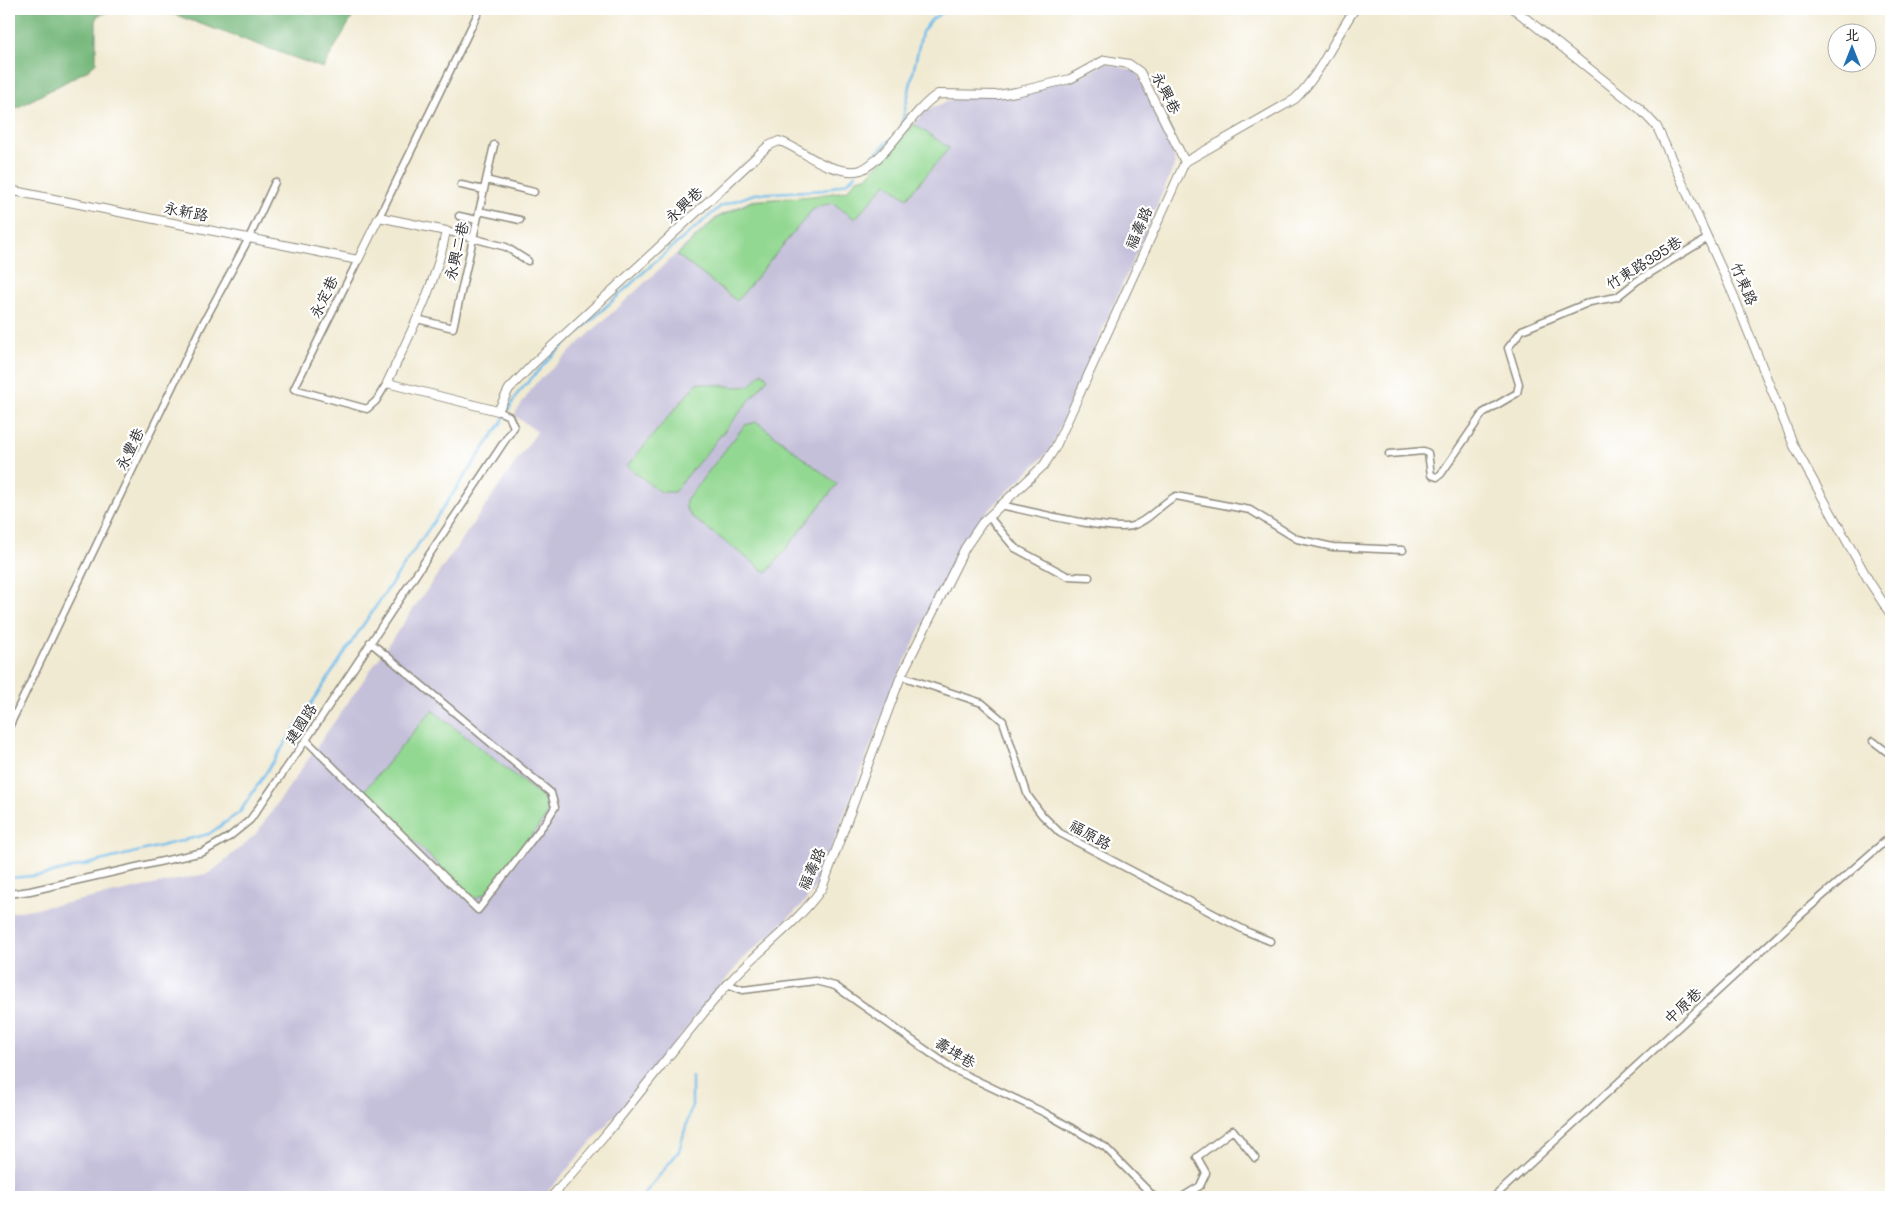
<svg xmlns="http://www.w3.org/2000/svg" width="1900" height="1206" font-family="Mali,'LXGW WenKai TC',sans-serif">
  <rect width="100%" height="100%" fill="#fff"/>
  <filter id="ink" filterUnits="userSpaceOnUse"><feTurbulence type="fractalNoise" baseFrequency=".02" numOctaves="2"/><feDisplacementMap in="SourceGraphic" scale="10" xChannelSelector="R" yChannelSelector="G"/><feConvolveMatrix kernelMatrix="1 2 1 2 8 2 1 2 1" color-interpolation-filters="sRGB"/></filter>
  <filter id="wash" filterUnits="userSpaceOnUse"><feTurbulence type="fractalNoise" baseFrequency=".0096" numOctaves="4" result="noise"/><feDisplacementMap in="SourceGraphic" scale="20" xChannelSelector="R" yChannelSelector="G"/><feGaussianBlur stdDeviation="1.12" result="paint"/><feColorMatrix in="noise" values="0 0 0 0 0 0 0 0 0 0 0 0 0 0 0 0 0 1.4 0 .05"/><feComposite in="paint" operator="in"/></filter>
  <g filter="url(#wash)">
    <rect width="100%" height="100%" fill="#f1ead2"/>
    <path fill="#c5c0da" d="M1106,63L1136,71L1173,146L1175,164L1050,450L985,514L960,547L895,682L820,878L811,894L801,906L741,961L630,1098L543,1197H9V913L72,902L210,873L256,834L537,432L514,415L535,384L716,217L751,200L812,196L847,190L857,178L867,176L928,109L960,97L1073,80Z"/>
    <path fill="#93d892" stroke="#5f825e" d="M914,124L949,148L907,198L886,183L855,219L833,203L820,206L812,210L737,301L677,255L717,218L752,201L812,196L847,191L857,179L867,177Z
      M762,372L768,378L674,492H660L627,466L697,383L736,387L750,386Z
      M757,422L837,484L767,573L692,517L686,508V500L745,425Z
      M432,710L547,801L548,812L545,818L486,893L476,898L471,896L363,792Z"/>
    <path fill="#76b87c" stroke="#507254" d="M9,9H114L96,17V63L88,70L9,112Z
      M159,9H357L323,68Z"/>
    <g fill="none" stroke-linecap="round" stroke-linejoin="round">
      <path stroke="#70bcea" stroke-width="2.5" d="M901,127L922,32L932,19L949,9
        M865,164L891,139
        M9,878L44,875L209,834L240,812L357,634L501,423L518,393L551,357L657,260L721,206L754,194L824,190L848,182L856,174
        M642,1197L679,1151L692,1105V1077"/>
    </g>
  </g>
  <g filter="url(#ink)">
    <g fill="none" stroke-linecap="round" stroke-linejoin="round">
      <g stroke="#8e8a7e" stroke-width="9">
        <path id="minor" d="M486,180L534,192
          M461,185L484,190
          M479,211L520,220
          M459,216L477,220
          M379,217L480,9
          M446,231L506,247L528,261
          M358,260L294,389L367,409L376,401L387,383
          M417,319L453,328L494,145
          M1389,454L1424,451L1428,453L1431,475L1437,477L1441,474L1483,413L1517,393L1519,384L1508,348L1522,330L1590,302L1617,297L1637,281L1708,238
          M1000,505C1025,510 1112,532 1132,526C1149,521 1160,504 1176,496L1250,510L1297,539L1333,547L1403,550
          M989,517L1015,548L1067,576L1089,577
          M901,676L982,703L1003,721L1028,796L1042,815L1060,833L1248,932L1270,941
          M9,727L201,327L249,238L275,182
          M306,740L478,910L547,820L555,807L551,793L370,642
          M1873,741L1891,755
          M9,894L30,891L203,852L229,837L250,820L306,740L514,427L509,416L498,411
          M727,984L743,990L815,981L835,986L953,1069L1045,1113L1105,1147L1154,1197
          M1182,1197L1200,1186L1206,1173L1197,1157L1233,1130L1255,1158
          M1494,1197L1796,919L1891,836"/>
      </g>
      <g stroke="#8e8a7e" stroke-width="10">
        <path id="tertiary" d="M1514,9L1640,109L1657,127L1733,294L1794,446L1869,581L1891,615
          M9,190L358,260L379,217L446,231C436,285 410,334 387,383L498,411L509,389L535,362L768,146L779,141C796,146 813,162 831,167C840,170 852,173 861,170C888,158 911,111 938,94L997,95L1016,92L1070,79L1105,60L1129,64L1140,72L1185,162
          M551,1197C614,1130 667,1055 726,986C756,951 796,926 822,888L901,676L965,548L982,523L1044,465L1055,448L1185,162L1295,99C1321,74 1334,38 1355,9"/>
      </g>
      <use href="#minor" stroke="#fff" stroke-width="6"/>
      <use href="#tertiary" stroke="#fff" stroke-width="8"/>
    </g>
  </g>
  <g text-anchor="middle" stroke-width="4.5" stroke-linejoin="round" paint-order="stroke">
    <g font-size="15" fill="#2b2b2b" stroke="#fff">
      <text transform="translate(1166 93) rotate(63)" y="5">永興巷</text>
      <text transform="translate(684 205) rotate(-43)" y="5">永興巷</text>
      <text transform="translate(186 212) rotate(11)" y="5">永新路</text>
      <text transform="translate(1139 228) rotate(-66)" y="5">福壽路</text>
      <text transform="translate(457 251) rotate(-77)" y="5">永興二巷</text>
      <text transform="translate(1644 263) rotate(-32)" y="5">竹東路395巷</text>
      <text transform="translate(1744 284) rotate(67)" y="5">竹東路</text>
      <text transform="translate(324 297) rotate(-64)" y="5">永定巷</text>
      <text transform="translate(130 449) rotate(-64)" y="5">永豐巷</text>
      <text transform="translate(301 724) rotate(-57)" y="5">建國路</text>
      <text transform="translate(1090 835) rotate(29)" y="5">福原路</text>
      <text transform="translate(812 869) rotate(-66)" y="5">福壽路</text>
      <text transform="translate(1683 1006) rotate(-43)" y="5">中原巷</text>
      <text transform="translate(955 1053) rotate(31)" y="5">壽埤巷</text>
    </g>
  </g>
  <rect width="1900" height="1206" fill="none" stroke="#fff" stroke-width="30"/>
  <g transform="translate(1852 48)"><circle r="24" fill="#ffffff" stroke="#aaaaaa"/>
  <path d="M0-4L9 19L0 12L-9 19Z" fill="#1f6fb2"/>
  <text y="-8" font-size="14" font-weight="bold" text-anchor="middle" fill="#2b2b2b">北</text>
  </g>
</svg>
